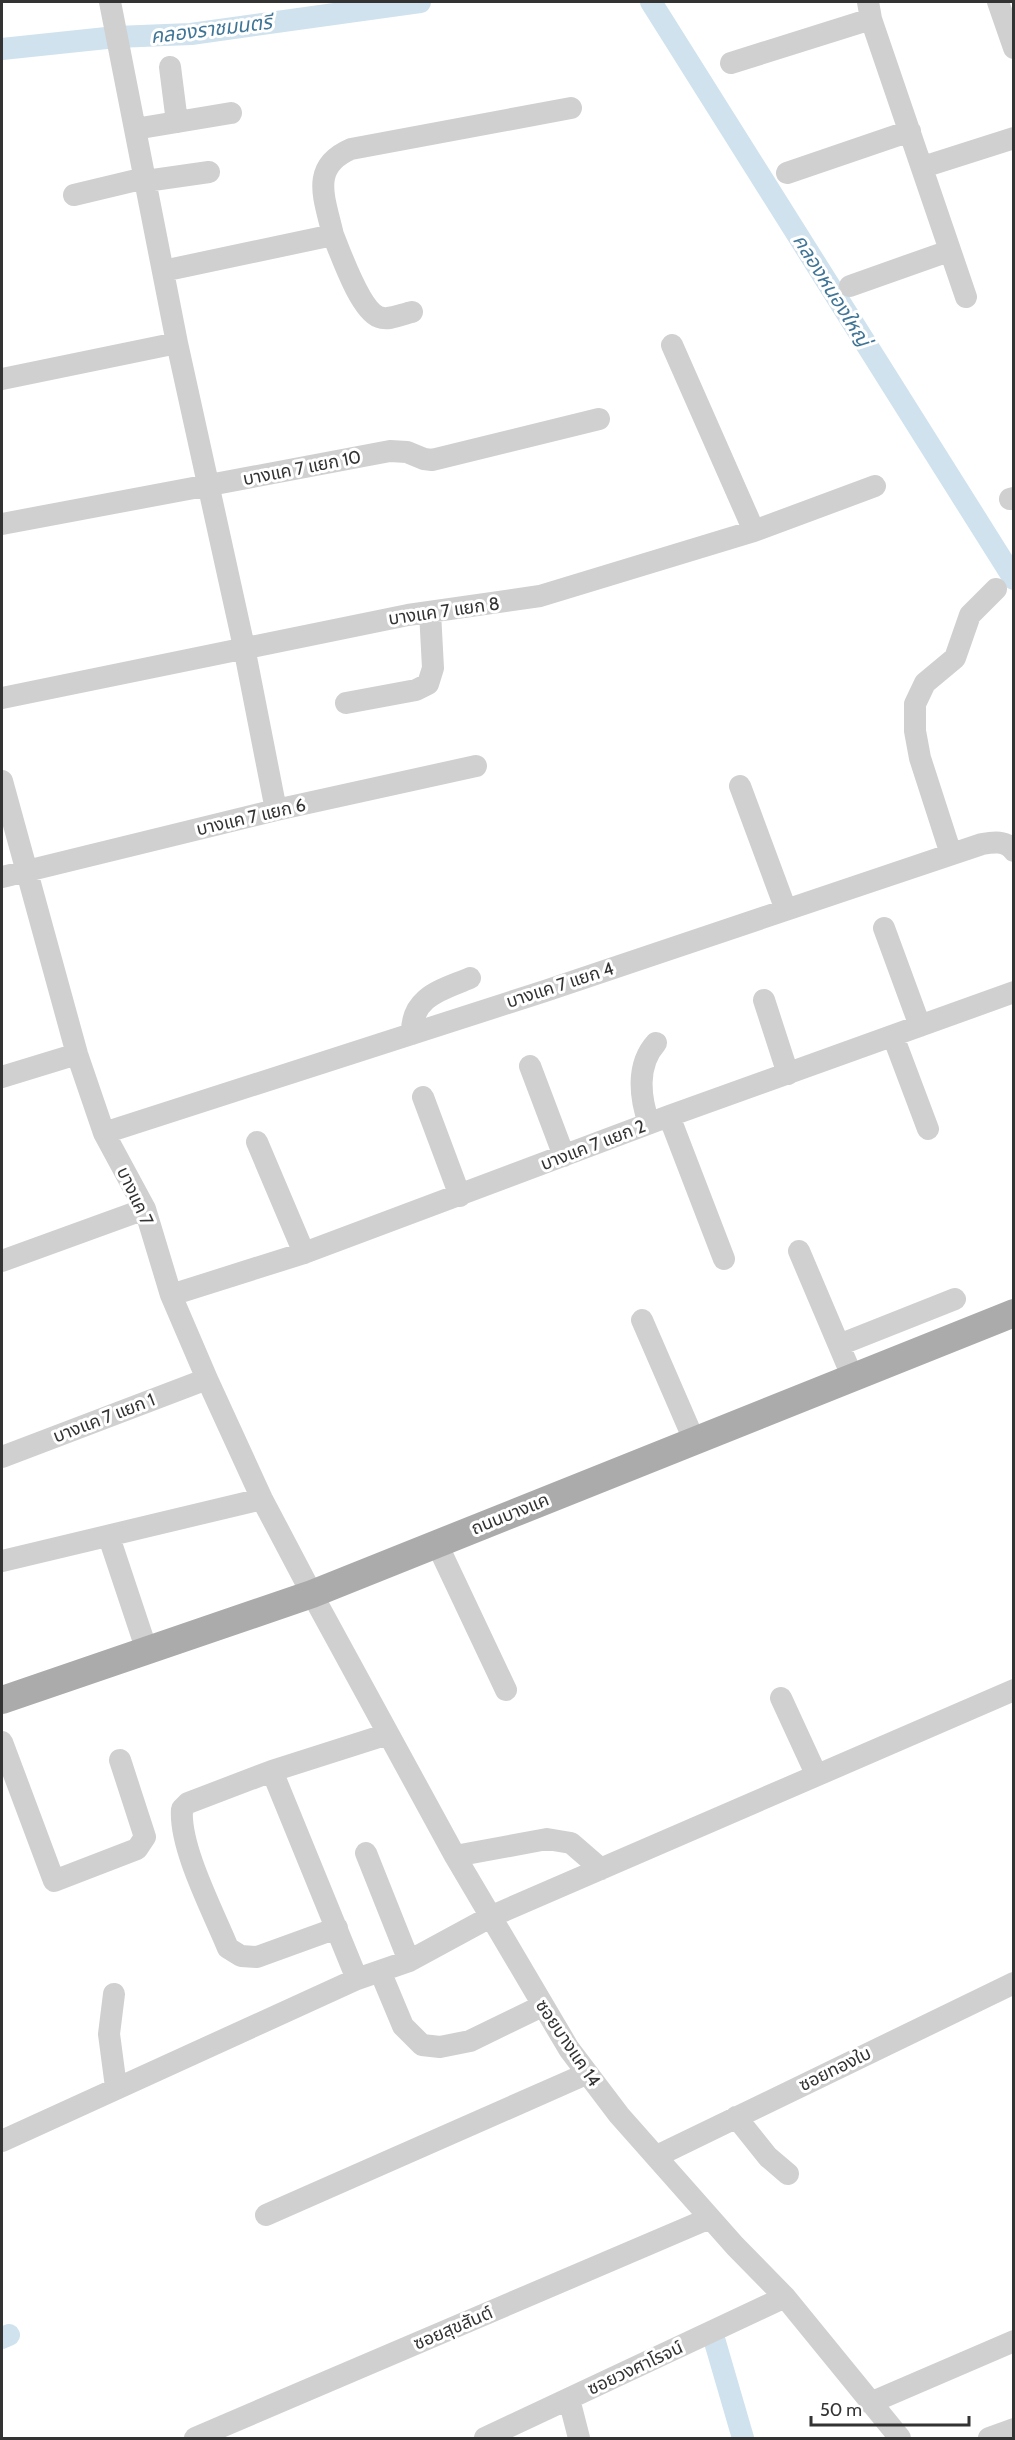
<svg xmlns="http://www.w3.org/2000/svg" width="1015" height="2440" font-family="Cabin,'Noto Sans Thai',sans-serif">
  <rect width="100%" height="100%" fill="#fff"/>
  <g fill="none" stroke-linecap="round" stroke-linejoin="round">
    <path stroke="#cfe2ee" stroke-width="22" d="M651,2L1014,579
      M2,49L116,37L191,34L420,2
      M2,2338L9,2335
      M715,2342L743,2438"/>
    <path stroke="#d0d0d0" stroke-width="22" d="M110,2L177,343L244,647L276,810
      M868,2L871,19L966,297
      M998,2L1014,48
      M731,63L871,19
      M170,67L177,122
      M135,129L231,113
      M923,167L1014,138
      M787,173L910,131
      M146,181L209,172
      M74,195L145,178
      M333,235C341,254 360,310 379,317C389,321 402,314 412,312
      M163,271L333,235C325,199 309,167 351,149L571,108
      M850,286L949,251
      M672,345L754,531
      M2,379L177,343
      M1010,499L1014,498
      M2,524L390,451L407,452L424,459L432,460L599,419
      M2,698L408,615L540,596L754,531L875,486
      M346,703L416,690L428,684L433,668L430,612
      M2,781L77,1054L104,1133L145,1209L171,1295L207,1379L262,1499L312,1594L455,1856L569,2049L619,2115L735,2246L785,2297L900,2438
      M740,786L786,910
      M951,854L920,758L915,731V704L925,683L955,658L970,615L996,589
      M2,877L276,810L476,766
      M884,928L920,1026
      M764,1000L788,1074
      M412,1034C411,996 442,990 470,978
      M893,1036L928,1129
      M530,1066L564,1156
      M2,1077L77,1054
      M423,1097L460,1196
      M669,1116L724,1259
      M649,1123C640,1098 636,1065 656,1043
      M104,1133L545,991L982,844C993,842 1006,840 1014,851
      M257,1142L304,1253
      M799,1251L852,1376
      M2,1261L145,1209
      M171,1295L304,1253L669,1116L1014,992
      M642,1320L694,1440
      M839,1345L955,1299
      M2,1457L207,1379
      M109,1537L147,1651
      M437,1544L506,1690
      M2,1561C89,1541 175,1519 262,1499
      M781,1698L816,1774
      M2,1742L54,1881L137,1849L145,1837L120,1760
      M272,1771L357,1979
      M366,1853L409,1961
      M455,1856L547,1839L571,1843L601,1869
      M337,1928L257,1957L241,1956L228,1948C213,1911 179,1847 182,1809L188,1803L272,1771L388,1734
      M380,1971L403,2026L422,2045L440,2047L470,2041L542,2006
      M114,1994L109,2034L116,2087
      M736,2117L768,2157L788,2174
      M2,2141L357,1979L409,1961L492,1916L1014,1690
      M657,2156L1014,1983
      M266,2215L586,2074
      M569,2399L579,2438
      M870,2403L1014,2341
      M195,2438L710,2218
      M485,2438L785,2297
      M989,2438L1014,2429"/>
    <path stroke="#ababab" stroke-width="28" d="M2,1700L312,1594L1014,1313"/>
  </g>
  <g text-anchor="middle" stroke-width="6" stroke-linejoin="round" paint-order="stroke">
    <g font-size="18" fill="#333" stroke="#fff">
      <text transform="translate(302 468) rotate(-11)" y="6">บางแค 7 แยก 10</text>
      <text transform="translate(444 611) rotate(-8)" y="6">บางแค 7 แยก 8</text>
      <text transform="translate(251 817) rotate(-13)" y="6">บางแค 7 แยก 6</text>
      <text transform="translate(560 985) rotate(-18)" y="6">บางแค 7 แยก 4</text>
      <text transform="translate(593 1145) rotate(-21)" y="6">บางแค 7 แยก 2</text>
      <text transform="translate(135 1196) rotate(65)" y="6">บางแค 7</text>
      <text transform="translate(104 1418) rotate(-21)" y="6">บางแค 7 แยก 1</text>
      <text transform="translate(510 1514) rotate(-22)" y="6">ถนนบางแค</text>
      <text transform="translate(568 2043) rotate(56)" y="6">ซอยบางแค 14</text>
      <text transform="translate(835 2069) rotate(-26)" y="6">ซอยทองใบ</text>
      <text transform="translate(453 2328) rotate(-23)" y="6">ซอยสุขสันต์</text>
      <text transform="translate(635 2368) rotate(-25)" y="6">ซอยวงศาโรจน์</text>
    </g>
    <g font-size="20" font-style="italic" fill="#3f7597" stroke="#fff">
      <text transform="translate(211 29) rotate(-7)" y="7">คลองราชมนตรี</text>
      <text transform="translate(832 290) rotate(58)" y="7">คลองหนองใหญ่</text>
    </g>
  </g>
  <rect width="1015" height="2440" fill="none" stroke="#333333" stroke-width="6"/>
  <path d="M811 2416v9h158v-9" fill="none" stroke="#333333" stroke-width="3"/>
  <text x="820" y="2416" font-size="18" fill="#333333" stroke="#ffffff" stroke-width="4.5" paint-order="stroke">50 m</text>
</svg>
